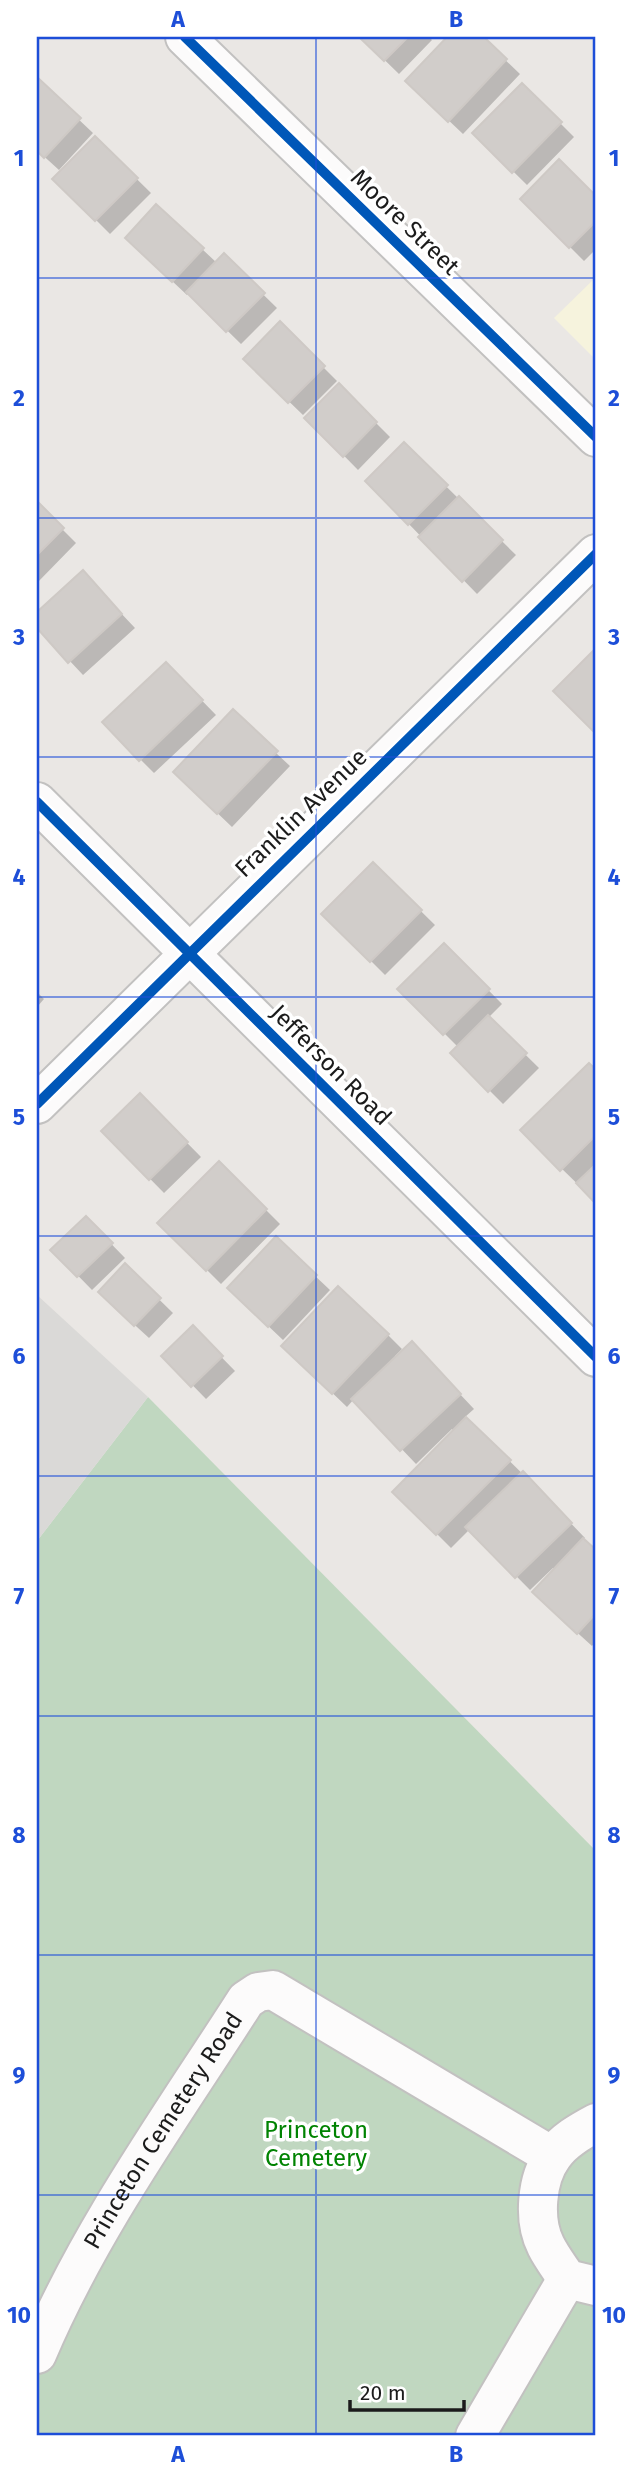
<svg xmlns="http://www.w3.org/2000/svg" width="633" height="2473" font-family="'Fira Sans',sans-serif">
  <rect width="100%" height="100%" fill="#eae7e4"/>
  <path fill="#f6f3dd" d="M596,277V360L554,318Z"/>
  <path fill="#c0d7c0" d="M148,1397L596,1851V2436H37V1541Z"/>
  <path fill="#dad9d7" d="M37,1295L148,1397L37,1541Z"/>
  <path fill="#0003" d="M361,37H429L432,40L399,74Z
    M449,37H481L520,74L463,134L407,81Z
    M37,80L93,133L59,170L37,150Z
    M522,85L574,137L527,185L474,133Z
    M95,138L151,193L110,234L55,179Z
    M559,162L596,199V249L584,261L522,199Z
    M156,206L217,263L224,256L277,308L241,344L189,293L187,295L141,252Z
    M280,324L337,381L303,415L245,359Z
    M339,386L390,437L358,470L307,418Z
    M404,445L516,555L477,594L367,481Z
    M37,504L76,543L37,583Z
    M83,573L135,628L83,675L37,626V615Z
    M180,678L216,715L154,773L140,759Z
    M276,753L290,766L232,827L189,786Z
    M373,864L435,925L385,975L324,914Z
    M444,945L502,1004L488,1018L539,1068L503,1104L452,1053L458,1047L400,989Z
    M37,992L44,999L37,1007Z
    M589,1065L596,1073V1202L522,1130Z
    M140,1095L201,1157L164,1193L103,1131Z
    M219,1163L280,1224L221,1284L160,1223Z
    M86,1218L125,1258L92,1290L53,1250Z
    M276,1239L330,1290L283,1340L243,1302Z
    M125,1266L173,1313L149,1338L114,1306Z
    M193,1328L235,1371L206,1399L164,1356Z
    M388,1335L402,1349L395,1356L397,1358H426L474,1409L465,1417L537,1488L585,1538L582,1540L596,1553V1641L592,1646L548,1606L555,1570L553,1568L530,1590L470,1529L451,1548L395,1492L454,1432L452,1429L416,1464L354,1399L347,1407L297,1359Z"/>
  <path fill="#d1cdca" stroke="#cec9c5" stroke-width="2" d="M359,37H408L384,61Z
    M447,37H484L507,59L448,122L405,81Z
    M37,77L81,118L44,158L37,151Z
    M522,83L562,122L512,173L472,133Z
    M95,136L138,178L95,221L52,179Z
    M559,159L596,196V221L569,248L520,199Z
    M156,204L204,248L172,282L125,238Z
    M224,253L265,293L226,332L186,292Z
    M280,321L325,366L288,403L243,359Z
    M339,383L377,422L343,457L304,418Z
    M404,442L448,485L408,525L365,481Z
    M459,496L503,540L462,582L418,537Z
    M37,501L64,528L37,555Z
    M83,570L122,614L68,663L37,628V612Z
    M596,648V729L594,732L553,691Z
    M166,662L203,700L139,761L102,722Z
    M233,709L278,751L217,814L173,772Z
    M373,862L422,910L370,962L321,914Z
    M444,943L490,989L443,1035L397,989Z
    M488,1015L527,1053L488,1092L450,1053Z
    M589,1063L596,1070V1135L560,1171L520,1130Z
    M140,1093L188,1142L149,1180L101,1131Z
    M219,1161L267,1209L206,1271L157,1223Z
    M596,1164V1204L576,1183Z
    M86,1216L113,1243L77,1277L50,1250Z
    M276,1236L317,1275L268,1327L227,1288Z
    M125,1263L161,1298L134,1326L98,1292Z
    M338,1286L389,1334L332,1394L281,1346Z
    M193,1325L223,1356L191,1387L161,1356Z
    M412,1341L461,1394L400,1451L351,1399Z
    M466,1417L511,1460L436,1535L392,1492Z
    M523,1471L572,1523L515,1578L465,1527Z
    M583,1538L596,1550V1613L577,1634L532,1592Z"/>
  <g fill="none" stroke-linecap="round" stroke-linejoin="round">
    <g stroke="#c2c1c0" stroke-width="42">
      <g id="minor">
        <path d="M185,37L596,437"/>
        <path d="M37,802L596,1357"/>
        <path d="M37,1104L596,554"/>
        <path d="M596,2123C581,2131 563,2141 553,2156C536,2179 533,2221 546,2246C552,2258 560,2268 567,2279L596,2286"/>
        <path id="s1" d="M37,2354C90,2229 173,2114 246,2000L258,1992L273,1990L552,2156"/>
        <path d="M475,2436L567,2279"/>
      </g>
    </g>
    <use href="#minor" stroke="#fcfbfb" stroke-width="38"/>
    <g stroke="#fff" stroke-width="15">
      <path id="cycleway" d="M185,37L596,437
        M37,802L596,1357
        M37,1104L596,554"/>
    </g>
    <use href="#cycleway" stroke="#0057b8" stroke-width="10"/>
  </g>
  <path fill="none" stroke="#1d4ed8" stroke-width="2" stroke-opacity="0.55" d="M316,37V2436M37,278H596M37,518H596M37,757H596M37,997H596M37,1236H596M37,1476H596M37,1716H596M37,1955H596M37,2195H596"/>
  <g text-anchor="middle" stroke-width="7" stroke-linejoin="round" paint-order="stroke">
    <g font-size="24" fill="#1b1b1b" stroke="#fff">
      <text transform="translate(405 222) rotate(44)" y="8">Moore Street</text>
      <text transform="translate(301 813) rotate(-44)" y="8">Franklin Avenue</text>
      <text transform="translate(331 1065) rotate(45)" y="8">Jefferson Road</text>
      <text dy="8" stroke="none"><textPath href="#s1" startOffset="257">Princeton Cemetery Road</textPath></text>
    </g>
    <g font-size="24" fill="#008302" stroke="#fff">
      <text x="316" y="2138">Princeton<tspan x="316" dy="28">Cemetery</tspan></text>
    </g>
  </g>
  <rect width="633" height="2473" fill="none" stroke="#ffffff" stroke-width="77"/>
  <path d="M350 2400v10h114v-10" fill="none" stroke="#1b1b1b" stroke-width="3.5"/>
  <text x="360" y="2400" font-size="21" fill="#1b1b1b" stroke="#ffffff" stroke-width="5" paint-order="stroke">20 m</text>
  <rect x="38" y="38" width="556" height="2396" fill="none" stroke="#1d4ed8" stroke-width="2.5"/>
  <g font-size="23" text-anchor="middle" font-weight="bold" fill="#1d4ed8">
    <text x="178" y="27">A</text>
    <text x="456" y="27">B</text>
    <text x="19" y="166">1</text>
    <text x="614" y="166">1</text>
    <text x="19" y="406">2</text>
    <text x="614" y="406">2</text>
    <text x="19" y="645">3</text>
    <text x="614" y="645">3</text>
    <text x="19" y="885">4</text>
    <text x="614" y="885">4</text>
    <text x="19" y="1125">5</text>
    <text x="614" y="1125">5</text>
    <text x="19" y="1364">6</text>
    <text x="614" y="1364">6</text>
    <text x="19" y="1604">7</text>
    <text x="614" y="1604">7</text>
    <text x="19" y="1843">8</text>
    <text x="614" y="1843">8</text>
    <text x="19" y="2083">9</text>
    <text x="614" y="2083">9</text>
    <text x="19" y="2323">10</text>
    <text x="614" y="2323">10</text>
    <text x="178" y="2462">A</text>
    <text x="456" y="2462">B</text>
  </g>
</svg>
